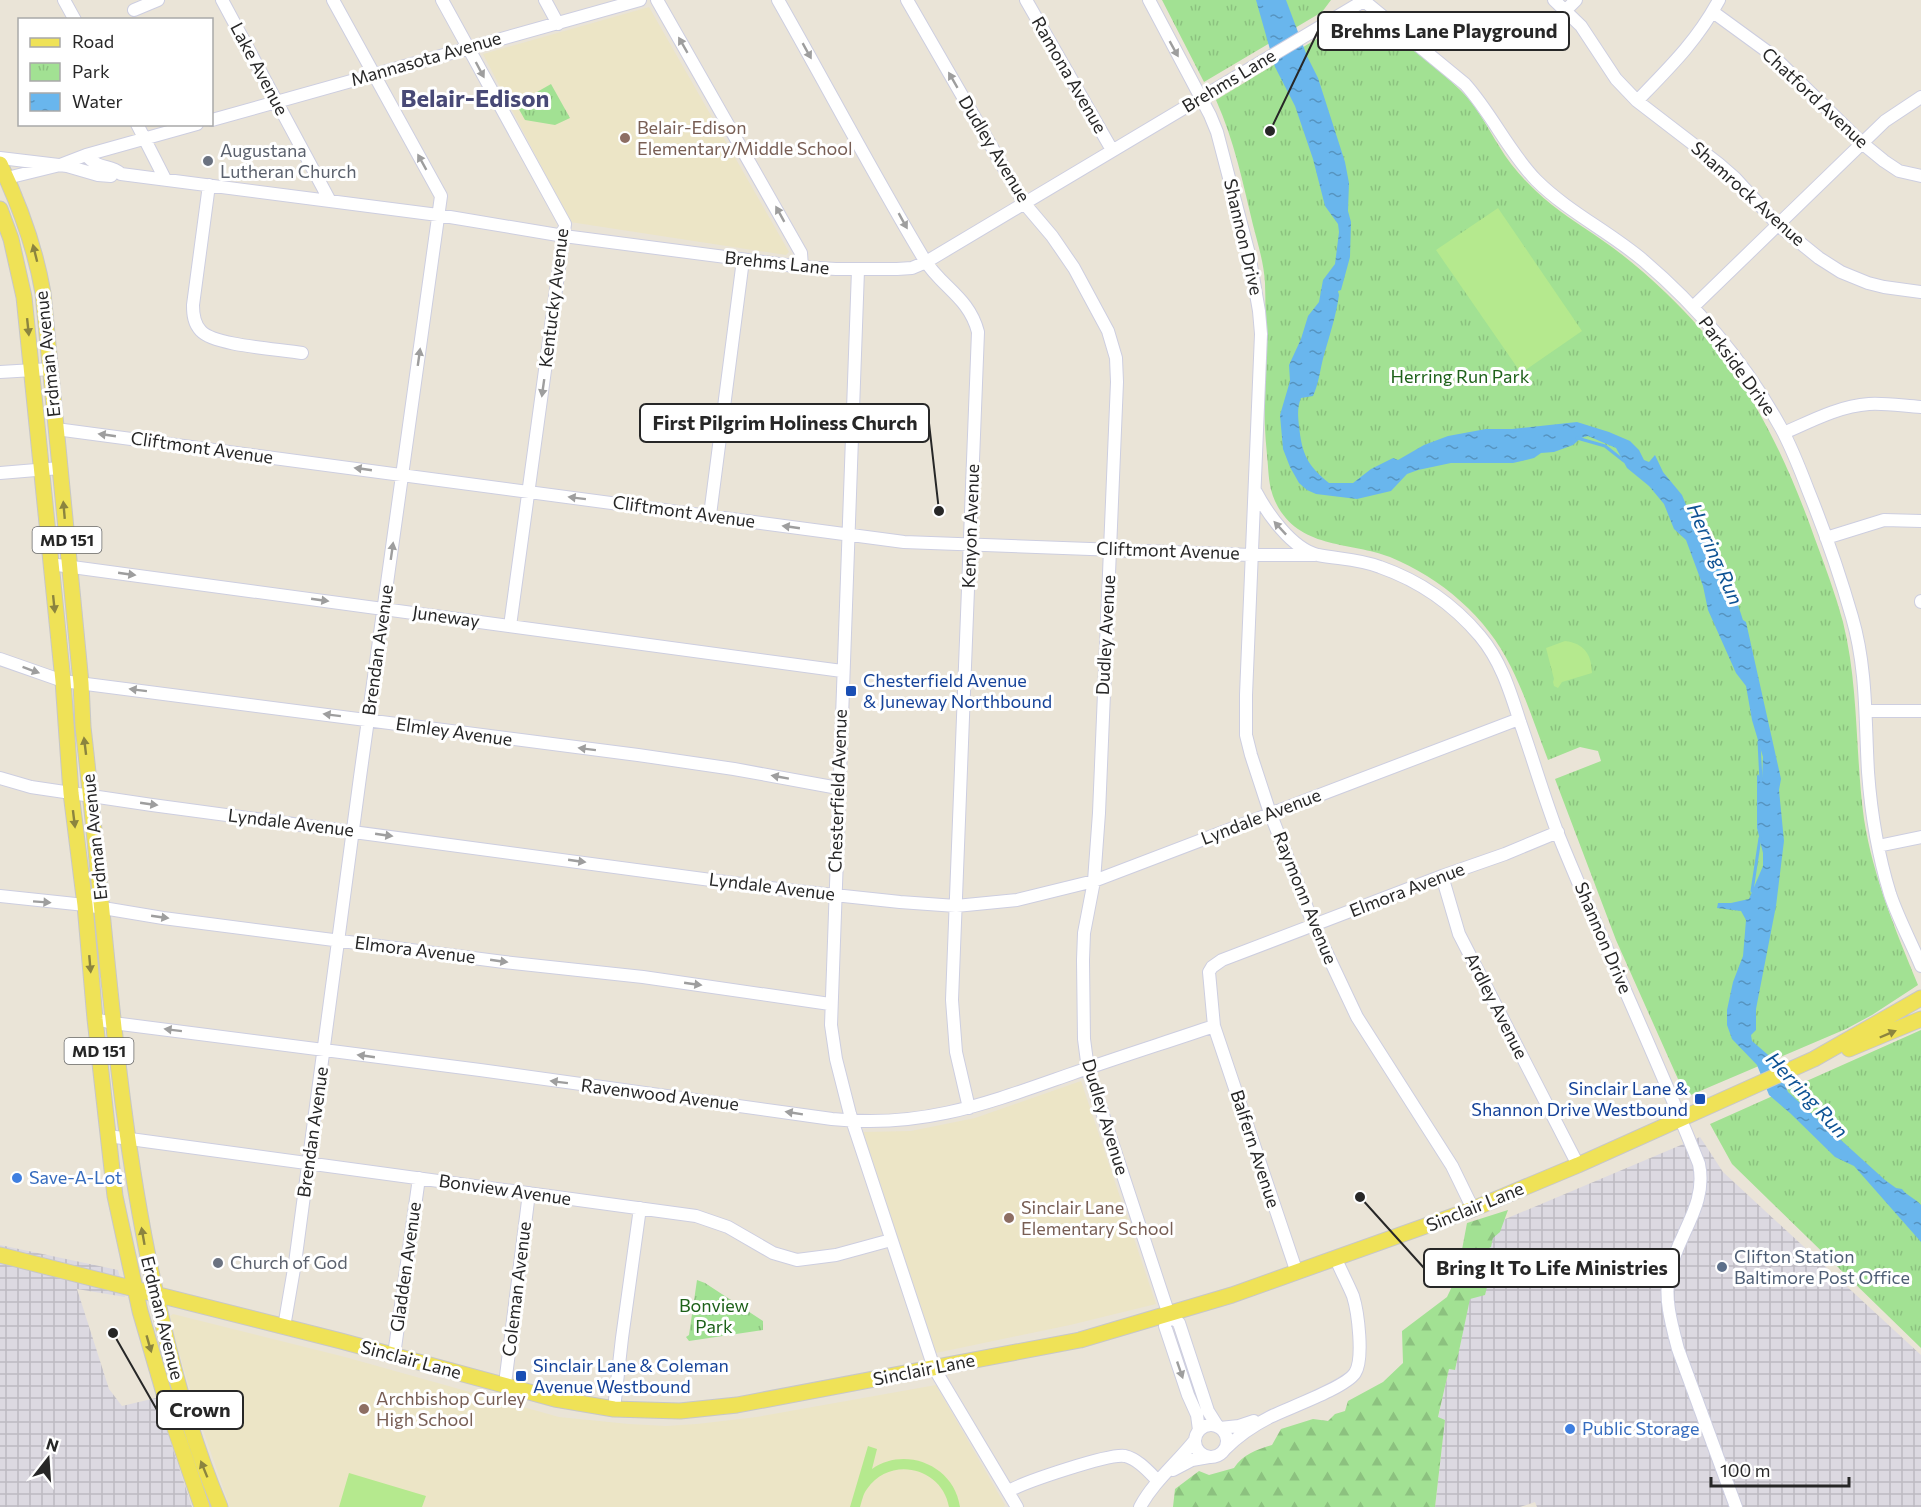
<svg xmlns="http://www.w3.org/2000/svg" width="1921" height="1507" font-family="Commissioner,sans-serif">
  <defs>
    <pattern id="industrial-grid" width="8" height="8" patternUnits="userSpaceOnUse" patternTransform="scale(1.5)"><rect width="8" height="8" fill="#dcd9e1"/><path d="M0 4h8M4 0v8" fill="none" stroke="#bdbac1"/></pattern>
    <pattern id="forest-firs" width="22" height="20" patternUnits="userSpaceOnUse" patternTransform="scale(1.5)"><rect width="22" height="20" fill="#a2e193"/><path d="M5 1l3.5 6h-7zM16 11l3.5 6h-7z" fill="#8cc17f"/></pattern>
    <pattern id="park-tufts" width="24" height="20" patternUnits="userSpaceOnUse" patternTransform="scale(1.5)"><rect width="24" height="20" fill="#a2e193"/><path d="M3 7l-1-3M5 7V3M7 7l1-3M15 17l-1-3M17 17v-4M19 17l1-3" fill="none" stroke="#8cc17f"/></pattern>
    <pattern id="water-ripples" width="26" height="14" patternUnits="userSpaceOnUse" patternTransform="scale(1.5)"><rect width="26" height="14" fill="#69b6ed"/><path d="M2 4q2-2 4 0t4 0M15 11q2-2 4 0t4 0" fill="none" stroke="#5694c0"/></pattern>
  </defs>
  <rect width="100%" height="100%" fill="#eae4d7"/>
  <path fill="url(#industrial-grid)" d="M1700,1137L1723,1172L1921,1355V1507H1537L1535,1502L1520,1507H1435L1445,1420L1438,1418L1449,1369L1455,1370L1484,1228Z
    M0,1245L118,1270L125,1297L77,1289L109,1389L122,1406L156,1398L192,1507H0Z"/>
  <path fill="#ece5c6" d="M649,7L789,252L786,255L570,222L483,54Z
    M1081,1081L1156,1304L1070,1325L936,1353L862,1132L911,1131L975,1118Z
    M173,1314L345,1357L559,1417L629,1424L666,1426L697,1424L757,1417L936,1385L1005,1505L1004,1507H230L198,1416L176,1342L170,1316Z"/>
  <path fill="url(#forest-firs)" d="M1508,1210L1500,1232L1493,1238L1491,1247L1485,1250L1492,1267L1485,1295L1470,1299L1455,1370L1449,1369L1438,1417L1445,1420L1435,1507H1173L1175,1489L1199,1471L1209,1475L1234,1468C1243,1454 1256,1450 1272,1445L1281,1429L1313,1419L1328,1421L1335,1414L1345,1411L1348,1401L1383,1382L1403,1363L1402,1331L1447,1297L1457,1276L1467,1223Z"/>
  <path fill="url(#park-tufts)" d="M1162,0H1331L1322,12L1204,82Z
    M1356,15H1369C1399,40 1441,69 1467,97C1480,112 1489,130 1499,146C1509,163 1522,178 1536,191C1556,210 1579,224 1602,240C1624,255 1645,273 1665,292C1740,363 1781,443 1815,539C1825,566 1835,593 1843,622C1859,686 1855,753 1864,819C1873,877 1896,931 1918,985L1872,1015L1846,1029L1686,1097L1616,940L1555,779L1601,761L1598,751L1580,747L1548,760C1536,729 1526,697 1511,667C1487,617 1441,578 1390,557C1351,542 1302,549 1278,507C1268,490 1269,474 1267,455C1261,398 1267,340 1265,283C1264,264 1258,244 1253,225C1243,183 1234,140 1216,100Z
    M551,84L570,118L555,125L525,120L516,104Z
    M1921,1030V1348L1732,1164L1710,1124Z
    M697,1280L705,1283L763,1321V1330L689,1341L686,1337L689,1335Z"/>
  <path fill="#b5e98e" d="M1498,208L1582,331L1521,373L1436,250Z
    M1565,641C1584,643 1592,655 1592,673L1562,682L1558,688L1554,686L1553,682L1554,679L1546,648Z
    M868,1446L877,1449L872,1469C905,1446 954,1465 960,1507H949C942,1467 890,1455 867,1489C863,1494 862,1501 860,1507H850Z
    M349,1473L426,1496L422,1507H339Z"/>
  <path fill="url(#water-ripples)" d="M1256,0H1286L1307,56L1318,78L1345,162L1349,183L1348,211L1351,222L1350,257L1341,290L1338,291L1339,295C1336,316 1330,334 1324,355C1320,369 1319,383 1313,396L1301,398C1297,408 1298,416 1299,426C1302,454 1307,465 1329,483H1353L1371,469L1393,458L1398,460L1424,445L1448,436L1486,429H1512L1577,422L1609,432L1630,441L1639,450L1644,460L1649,462L1655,455L1663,472L1682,495L1689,512L1708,534L1714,555L1728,572C1727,577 1741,612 1743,620L1746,622L1781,779L1779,790L1784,841L1776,906L1756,1009V1030L1751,1035L1752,1041L1774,1060L1788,1092L1885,1180L1896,1188L1902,1189C1907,1196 1915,1198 1921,1205V1242L1854,1166L1835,1157L1790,1113L1769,1095L1757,1065L1732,1039L1727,1025V1010L1733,982L1743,956L1746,920L1741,911L1717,908L1718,903H1731L1749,899L1763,866V853L1757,828V776L1758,774L1761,779H1762L1763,757L1752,720L1746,686L1736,673L1708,610L1703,586L1686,540L1674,529L1664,504L1649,486L1627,468L1616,448L1588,436L1581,438L1573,445L1554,452L1541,453L1534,458L1513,463H1451L1418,470L1407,474L1391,491L1357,499L1316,494L1307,490L1299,483L1290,467L1283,449L1280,415L1290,381L1289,365L1301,339L1308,316L1319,302L1323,280L1335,264L1339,232L1338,224L1325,206L1313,159L1295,106L1275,67Z"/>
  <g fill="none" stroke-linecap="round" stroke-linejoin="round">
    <path stroke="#69b6ed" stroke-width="3" d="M1577,438L1605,446L1624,461
      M1759,742L1761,781
      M1752,891L1760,838"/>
    <g stroke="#cdcee0" stroke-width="14">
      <path id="minor" d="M64,0L75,20
        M222,0L330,201
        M442,0L565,224L510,626
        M545,0L558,24
        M657,0L801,253L802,267
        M778,0C827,86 873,174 924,259C941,287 969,297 978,332L952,1000L956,1052L969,1108
        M907,0L1024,203L1052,236L1074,268L1108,331L1116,358L1117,382L1099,813L1094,881L1084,933L1083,960L1084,1039L1088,1069L1169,1315
        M1026,0L1112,150
        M1149,0L1210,115L1217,132L1249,254L1259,311L1261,334L1246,695V735L1251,755L1269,810L1314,926L1357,1017L1452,1166L1473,1209
        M1363,0L1465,84C1492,114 1508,151 1536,180C1568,212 1610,232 1644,261C1699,308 1746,364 1781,428C1792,448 1800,469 1808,490C1825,532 1840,575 1852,617C1867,668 1865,720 1868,772C1871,813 1878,855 1890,894C1898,918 1911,942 1921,966
        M1554,0L1581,26L1616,79L1637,101L1719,164L1735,178L1778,225L1819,258L1841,272L1868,283L1884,287L1921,292
        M134,10L158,0
        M1565,11L1576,0
        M1713,12L1772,55L1862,143L1884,161L1899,171L1921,176
        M1637,101C1669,68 1697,41 1719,0
        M212,120L640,0
        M137,124L165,179
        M86,155C101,172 109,163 121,174L438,215L564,236L802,267L836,269H897L912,268L926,262L1365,0
        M0,158L67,166L98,175L111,176
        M7,178L60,165L86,155L197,124
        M209,185L193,305C193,315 194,324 201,331C215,346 280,349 302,353
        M858,270L831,1025L836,1059L850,1114L934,1368L1017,1507
        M1693,307L1885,121L1921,97
        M0,372L51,369
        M56,429L904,542L1251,555H1315
        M1784,433C1811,421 1839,406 1869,404C1886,403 1904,406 1921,407
        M0,473L60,468
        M1256,492C1267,513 1292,549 1318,555C1339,559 1360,559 1380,567C1420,581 1453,604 1480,636C1501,661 1510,691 1520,722C1533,759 1544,797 1558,834C1603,945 1655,1053 1699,1164C1708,1206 1676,1236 1669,1275C1664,1299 1672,1326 1678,1349L1736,1507
        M710,515L743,260
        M1826,538L1884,520L1921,521
        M50,564L842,671
        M1921,601V602
        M0,659L63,681L638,755L734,769L838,788
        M1866,711H1921
        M0,778L31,787L152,805L778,889L900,902L956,906L1017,900L1094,881L1519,719
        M1878,846L1921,837
        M1442,876L1459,934L1578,1165
        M0,896L85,905L163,918L504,962L643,977L830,1004
        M95,1019L113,1023L480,1070L832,1119C922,1129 988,1103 1071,1074C1119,1057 1167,1042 1214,1026
        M108,1136L696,1216L728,1227L773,1253L797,1260L836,1255L891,1240
        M1297,1273L1214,1026L1209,972L1212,967L1222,960L1442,876L1505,854L1558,832
        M1169,1315L1179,1323L1208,1411L1218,1427
        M1169,1315L1165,1326L1188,1395L1197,1415L1199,1430
        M284,1327L295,1263L360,777L441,196L333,0
        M394,1355L419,1178
        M505,1384L529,1193
        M614,1409L622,1338L640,1208
        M1195 1441a16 16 0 1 1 32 0a16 16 0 1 1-32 0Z
        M1220,1428L1239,1426L1254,1421
        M1225,1449C1238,1436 1254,1425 1270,1417C1288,1408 1345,1388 1355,1373C1364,1359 1358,1312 1353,1296C1348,1284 1341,1271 1336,1259
        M1173,1470L1192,1460L1209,1457
        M1009,1491C1024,1482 1110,1453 1125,1456C1138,1459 1149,1472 1158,1481
        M1140,1507C1154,1481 1177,1463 1195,1440"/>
    </g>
    <g stroke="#c7c7c7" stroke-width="17">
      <path id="major" d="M0,164C20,206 35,246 43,293L81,683L83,727C106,924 115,1123 161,1316C176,1382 194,1445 220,1507
        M0,209L11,239L24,297L63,681L71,793L85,905L95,1019L115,1196L140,1311L170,1414L202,1507
        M1849,1049L1921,1019
        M0,1255L341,1341L555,1399L614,1409L646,1410L680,1411L737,1405L1080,1340L1232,1295L1473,1209L1578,1165L1814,1059L1921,998"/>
    </g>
    <use href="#minor" stroke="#fff" stroke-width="12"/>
    <use href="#major" stroke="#efe257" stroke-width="15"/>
  </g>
  <defs><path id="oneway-solid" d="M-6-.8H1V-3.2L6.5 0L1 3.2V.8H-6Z" transform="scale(1.5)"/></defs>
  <g fill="#9e9e9e">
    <use href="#oneway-solid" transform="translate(683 45) rotate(-120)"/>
    <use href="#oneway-solid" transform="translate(1174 49) rotate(61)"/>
    <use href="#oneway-solid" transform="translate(807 51) rotate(61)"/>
    <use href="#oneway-solid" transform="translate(480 70) rotate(62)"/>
    <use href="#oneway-solid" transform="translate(953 80) rotate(-120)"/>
    <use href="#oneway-solid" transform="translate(422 162) rotate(-119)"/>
    <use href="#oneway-solid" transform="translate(780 214) rotate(-119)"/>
    <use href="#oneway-solid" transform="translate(903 221) rotate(61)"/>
    <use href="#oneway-solid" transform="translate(419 357) rotate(-82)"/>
    <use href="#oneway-solid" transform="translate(543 388) rotate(98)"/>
    <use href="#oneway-solid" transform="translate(107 435) rotate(-172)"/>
    <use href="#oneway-solid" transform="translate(363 469) rotate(-172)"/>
    <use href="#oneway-solid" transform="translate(577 498) rotate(-173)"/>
    <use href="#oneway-solid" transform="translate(791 527) rotate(-172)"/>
    <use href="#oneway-solid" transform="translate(1280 528) rotate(-133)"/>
    <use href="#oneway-solid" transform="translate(392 551) rotate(-82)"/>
    <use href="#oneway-solid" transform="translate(127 574) rotate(8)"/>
    <use href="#oneway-solid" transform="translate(320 600) rotate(8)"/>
    <use href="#oneway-solid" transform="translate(31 670) rotate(20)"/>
    <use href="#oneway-solid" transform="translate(138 690) rotate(-173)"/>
    <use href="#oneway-solid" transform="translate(332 715) rotate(-173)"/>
    <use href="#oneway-solid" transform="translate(587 749) rotate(-173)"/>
    <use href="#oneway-solid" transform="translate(780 777) rotate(-170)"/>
    <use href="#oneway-solid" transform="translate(149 804) rotate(8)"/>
    <use href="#oneway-solid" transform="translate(384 835) rotate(8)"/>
    <use href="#oneway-solid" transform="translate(577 861) rotate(8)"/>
    <use href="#oneway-solid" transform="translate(42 902) rotate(4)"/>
    <use href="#oneway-solid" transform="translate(160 917) rotate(8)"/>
    <use href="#oneway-solid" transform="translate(499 961) rotate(8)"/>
    <use href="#oneway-solid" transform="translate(693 984) rotate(8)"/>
    <use href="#oneway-solid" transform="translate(173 1030) rotate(-173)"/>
    <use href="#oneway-solid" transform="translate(366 1056) rotate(-172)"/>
    <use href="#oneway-solid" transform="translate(559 1082) rotate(-173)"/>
    <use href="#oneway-solid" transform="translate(794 1113) rotate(-171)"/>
    <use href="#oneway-solid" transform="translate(1180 1370) rotate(71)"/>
  </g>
  <g fill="#8b843f">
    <use href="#oneway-solid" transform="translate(35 253) rotate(-104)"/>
    <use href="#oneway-solid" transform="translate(28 327) rotate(84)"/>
    <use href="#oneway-solid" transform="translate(64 510) rotate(-95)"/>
    <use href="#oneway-solid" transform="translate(54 604) rotate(84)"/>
    <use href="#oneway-solid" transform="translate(85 746) rotate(-97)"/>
    <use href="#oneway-solid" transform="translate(74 819) rotate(83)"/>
    <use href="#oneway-solid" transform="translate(90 964) rotate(85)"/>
    <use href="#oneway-solid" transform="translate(1888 1034) rotate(-23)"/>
    <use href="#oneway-solid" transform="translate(143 1236) rotate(-100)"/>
    <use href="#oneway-solid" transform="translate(149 1344) rotate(74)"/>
    <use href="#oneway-solid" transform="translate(204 1469) rotate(-112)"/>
  </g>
  <g fill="#8d6e63" stroke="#fff" stroke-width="2">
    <circle cx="625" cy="138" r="6"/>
    <circle cx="1009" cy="1218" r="6"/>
    <circle cx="364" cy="1409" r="6"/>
  </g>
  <g fill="#6b7280" stroke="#fff" stroke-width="2">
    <circle cx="208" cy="161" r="6"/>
    <circle cx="218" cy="1263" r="6"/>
  </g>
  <g fill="#1a4fb4" stroke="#fff" stroke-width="2">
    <rect x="845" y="685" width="12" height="12" rx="3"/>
    <rect x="1694" y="1093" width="12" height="12" rx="3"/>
    <rect x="515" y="1370" width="12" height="12" rx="3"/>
  </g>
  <g fill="#3f7fe0" stroke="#fff" stroke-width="2">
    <circle cx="17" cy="1178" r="6"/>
    <circle cx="1570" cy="1429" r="6"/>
  </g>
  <circle fill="#5c6f8a" stroke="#fff" stroke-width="2" cx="1722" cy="1267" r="6"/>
  <g text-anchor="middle" stroke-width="6" stroke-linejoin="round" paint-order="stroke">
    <g fill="#fff" stroke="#686868" stroke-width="1.5">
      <rect x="32.5" y="527" width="69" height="26" rx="4.5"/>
      <rect x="64.5" y="1038" width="69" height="26" rx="4.5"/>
    </g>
    <g font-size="16" font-weight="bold" fill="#272727">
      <text x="67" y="546">MD 151</text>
      <text x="99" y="1057">MD 151</text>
    </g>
    <g font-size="18" fill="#272727" stroke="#fff">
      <text transform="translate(426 59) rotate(-16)" y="6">Mannasota Avenue</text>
      <text transform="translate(259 69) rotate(62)" y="6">Lake Avenue</text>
      <text transform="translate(1069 75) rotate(60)" y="6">Ramona Avenue</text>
      <text transform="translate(1229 81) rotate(-31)" y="6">Brehms Lane</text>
      <text transform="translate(1815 98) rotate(43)" y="6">Chatford Avenue</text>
      <text transform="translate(994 149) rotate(59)" y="6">Dudley Avenue</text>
      <text transform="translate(1748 194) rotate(42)" y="6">Shamrock Avenue</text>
      <text transform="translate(1243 237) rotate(77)" y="6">Shannon Drive</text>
      <text transform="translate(777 263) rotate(6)" y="6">Brehms Lane</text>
      <text transform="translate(554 298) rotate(-83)" y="6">Kentucky Avenue</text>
      <text transform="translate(48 354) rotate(-96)" y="6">Erdman Avenue</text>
      <text transform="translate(1737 366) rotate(54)" y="6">Parkside Drive</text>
      <text transform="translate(202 448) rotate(8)" y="6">Cliftmont Avenue</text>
      <text transform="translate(684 512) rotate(8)" y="6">Cliftmont Avenue</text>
      <text transform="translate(971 526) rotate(-88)" y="6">Kenyon Avenue</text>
      <text transform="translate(1168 551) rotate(2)" y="6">Cliftmont Avenue</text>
      <text transform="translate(446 617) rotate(8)" y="6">Juneway</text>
      <text transform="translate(1106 635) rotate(-87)" y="6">Dudley Avenue</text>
      <text transform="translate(378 650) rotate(-82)" y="6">Brendan Avenue</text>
      <text transform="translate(454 732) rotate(8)" y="6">Elmley Avenue</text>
      <text transform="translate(838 791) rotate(-88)" y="6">Chesterfield Avenue</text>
      <text transform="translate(1261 817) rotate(-21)" y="6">Lyndale Avenue</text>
      <text transform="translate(291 823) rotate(7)" y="6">Lyndale Avenue</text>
      <text transform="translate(95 837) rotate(-96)" y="6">Erdman Avenue</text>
      <text transform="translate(772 887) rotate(7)" y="6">Lyndale Avenue</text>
      <text transform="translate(1407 890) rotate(-21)" y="6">Elmora Avenue</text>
      <text transform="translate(1305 898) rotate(68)" y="6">Raymonn Avenue</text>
      <text transform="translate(1603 938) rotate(67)" y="6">Shannon Drive</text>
      <text transform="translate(415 950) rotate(7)" y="6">Elmora Avenue</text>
      <text transform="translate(1496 1006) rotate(63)" y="6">Ardley Avenue</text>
      <text transform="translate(660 1095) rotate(7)" y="6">Ravenwood Avenue</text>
      <text transform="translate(1105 1117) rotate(73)" y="6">Dudley Avenue</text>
      <text transform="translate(313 1132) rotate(-82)" y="6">Brendan Avenue</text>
      <text transform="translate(1255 1149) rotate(72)" y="6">Balfern Avenue</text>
      <text transform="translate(505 1190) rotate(8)" y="6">Bonview Avenue</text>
      <text transform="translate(1475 1207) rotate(-22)" y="6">Sinclair Lane</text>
      <text transform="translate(406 1267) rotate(-82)" y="6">Gladden Avenue</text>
      <text transform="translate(517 1289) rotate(-83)" y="6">Coleman Avenue</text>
      <text transform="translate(162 1318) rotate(76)" y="6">Erdman Avenue</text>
      <text transform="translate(411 1360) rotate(15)" y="6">Sinclair Lane</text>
      <text transform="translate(924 1370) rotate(-11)" y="6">Sinclair Lane</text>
    </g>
    <g font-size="18" fill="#785e54" stroke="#fff" text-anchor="start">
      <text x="637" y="134">Belair-Edison<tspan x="637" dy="21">Elementary/Middle School</tspan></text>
      <text x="1021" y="1214">Sinclair Lane<tspan x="1021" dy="21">Elementary School</tspan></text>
      <text x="376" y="1405">Archbishop Curley<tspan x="376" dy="21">High School</tspan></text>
    </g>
    <g font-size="18" fill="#5b616d" stroke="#fff" text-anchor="start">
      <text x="220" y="157">Augustana<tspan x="220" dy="21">Lutheran Church</tspan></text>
      <text x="230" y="1269">Church of God</text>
    </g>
    <g font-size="18" fill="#1d6119" stroke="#fff">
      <text x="1460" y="383">Herring Run Park</text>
      <text x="714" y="1312">Bonview<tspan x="714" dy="21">Park</tspan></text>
    </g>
    <g font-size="18" fill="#164399" stroke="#fff" text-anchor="start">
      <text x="863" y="687">Chesterfield Avenue<tspan x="863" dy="21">&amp; Juneway Northbound</tspan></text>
      <text x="1688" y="1095" text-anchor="end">Sinclair Lane &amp;<tspan x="1688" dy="21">Shannon Drive Westbound</tspan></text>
      <text x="533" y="1372">Sinclair Lane &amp; Coleman<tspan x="533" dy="21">Avenue Westbound</tspan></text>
    </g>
    <g font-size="18" fill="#366cbe" stroke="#fff" text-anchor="start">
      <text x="29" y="1184">Save-A-Lot</text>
      <text x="1582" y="1435">Public Storage</text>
    </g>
    <g font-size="18" fill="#4e5e75" stroke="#fff" text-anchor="start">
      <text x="1734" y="1263">Clifton Station<tspan x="1734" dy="21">Baltimore Post Office</tspan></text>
    </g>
    <g font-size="20" font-style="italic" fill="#0d5294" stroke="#fff">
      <text transform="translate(1715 554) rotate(66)" y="7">Herring Run</text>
      <text transform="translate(1807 1095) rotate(47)" y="7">Herring Run</text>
    </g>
    <g font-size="24" font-weight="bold" fill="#484976" stroke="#fff">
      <text x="475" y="107">Belair-Edison</text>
    </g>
  </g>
  <path fill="none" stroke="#272727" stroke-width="2" d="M1270 131L1318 31M939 511L929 423M1360 1197L1424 1268M113 1333L157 1410"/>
  <g fill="#272727" stroke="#fff" stroke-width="2">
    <circle cx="1270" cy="131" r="6"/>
    <circle cx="939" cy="511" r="6"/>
    <circle cx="1360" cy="1197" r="6"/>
    <circle cx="113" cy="1333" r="6"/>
  </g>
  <g fill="#fff" stroke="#272727" stroke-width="2">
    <rect x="1318" y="12" width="251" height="38" rx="6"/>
    <rect x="640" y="404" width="289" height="38" rx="6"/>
    <rect x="1424" y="1249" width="255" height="38" rx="6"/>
    <rect x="157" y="1391" width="86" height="38" rx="6"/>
  </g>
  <g font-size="20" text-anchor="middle" font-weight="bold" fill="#272727">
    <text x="1444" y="38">Brehms Lane Playground</text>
    <text x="785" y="430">First Pilgrim Holiness Church</text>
    <text x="1552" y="1275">Bring It To Life Ministries</text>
    <text x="200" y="1417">Crown</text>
  </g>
  <rect x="18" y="18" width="195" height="108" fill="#ffffff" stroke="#a9a9a9" stroke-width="1.5"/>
  <rect x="30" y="38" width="30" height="9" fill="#efe257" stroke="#a9a9a9" stroke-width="1.5"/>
  <text x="72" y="48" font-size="18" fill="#272727">Road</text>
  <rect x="30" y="63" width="30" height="18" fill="url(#park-tufts)" stroke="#a9a9a9" stroke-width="1.5"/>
  <text x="72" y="78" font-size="18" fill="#272727">Park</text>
  <rect x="30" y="93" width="30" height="18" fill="url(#water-ripples)" stroke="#a9a9a9" stroke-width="1.5"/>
  <text x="72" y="108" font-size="18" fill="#272727">Water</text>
  <g transform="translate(48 1459) rotate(17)" stroke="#ffffff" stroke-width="4.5" paint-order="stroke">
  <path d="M0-4.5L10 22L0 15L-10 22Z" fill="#272727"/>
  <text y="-9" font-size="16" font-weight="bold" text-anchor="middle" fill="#272727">N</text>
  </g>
  <path d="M1711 1477v9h138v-9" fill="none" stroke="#272727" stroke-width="3"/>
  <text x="1720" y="1477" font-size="18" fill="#272727" stroke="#ffffff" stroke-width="4.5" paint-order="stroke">100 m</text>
</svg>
